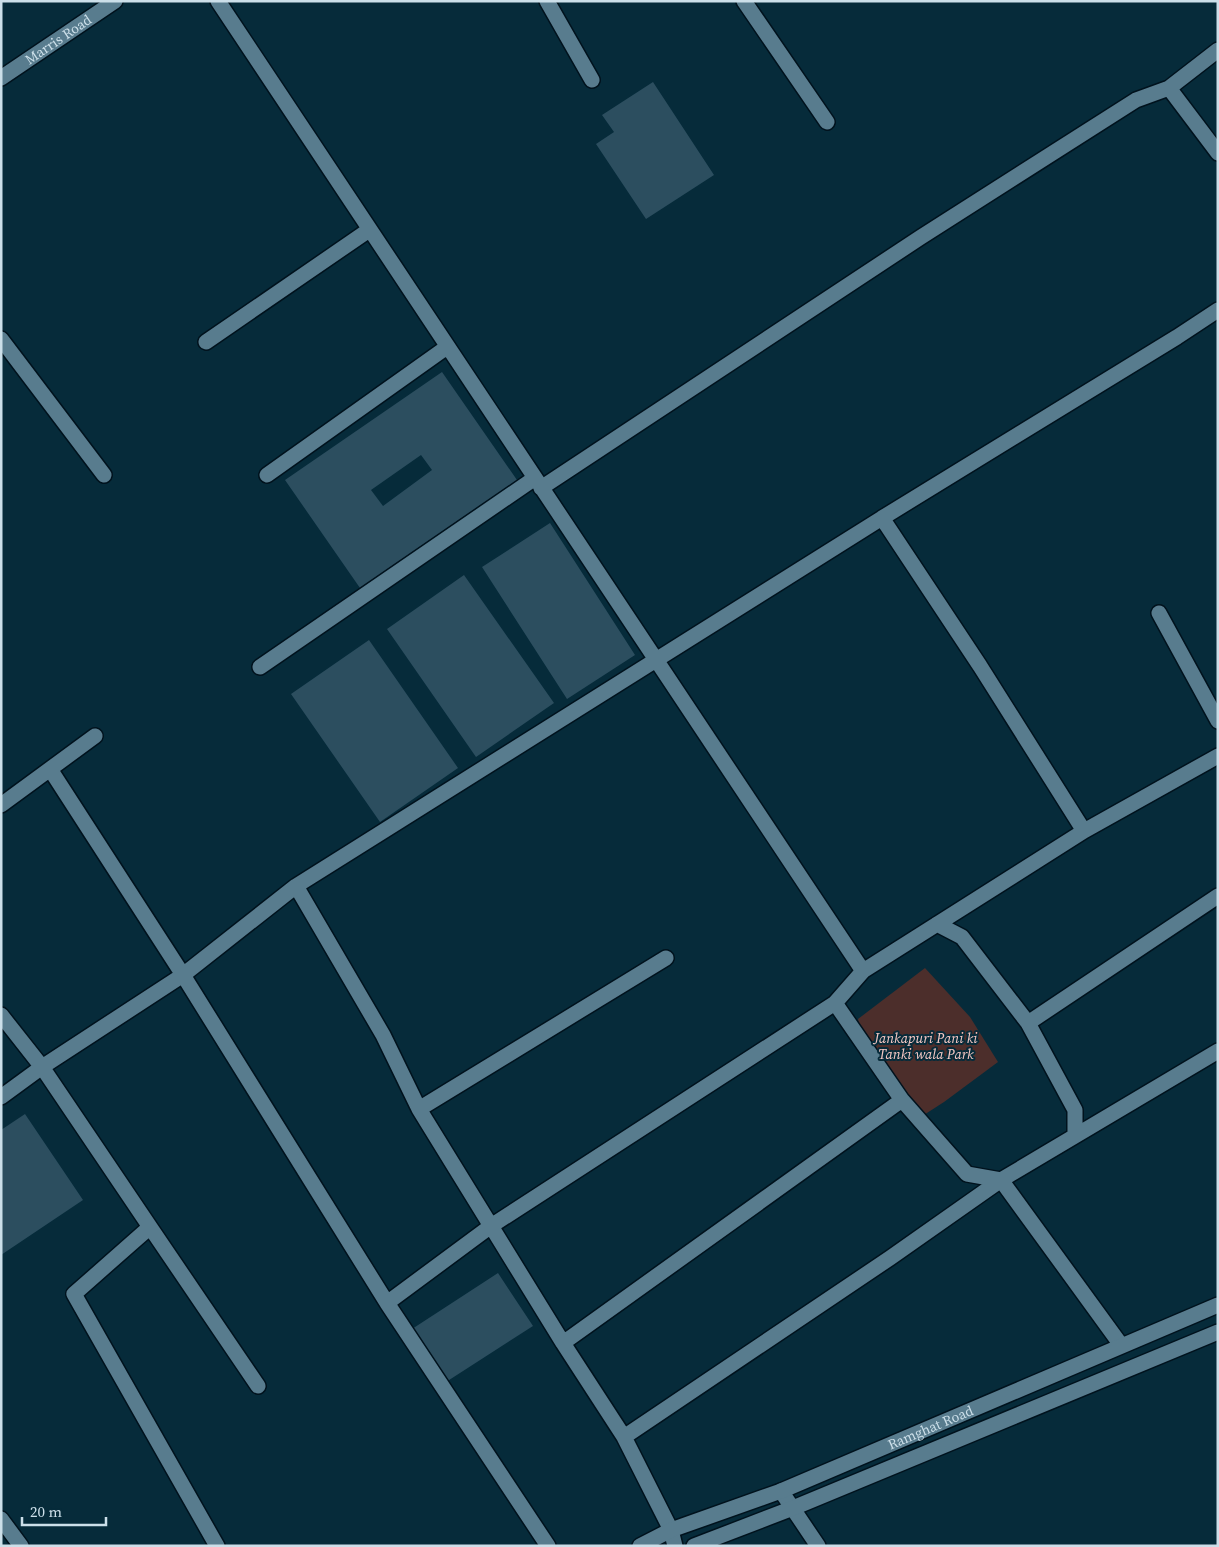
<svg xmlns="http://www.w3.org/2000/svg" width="1219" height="1547" font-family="'Source Serif 4',serif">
  <rect width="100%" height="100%" fill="#062b3a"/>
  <path fill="#4c2e2b" d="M925,968L970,1017L998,1062L944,1102L916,1120L861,1034L858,1019Z"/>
  <path fill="#2c4e5f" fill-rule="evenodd" d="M653,82L714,175L646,219L596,144L614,132L602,115Z
    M442,372L517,480L360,588L285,480ZM421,455L432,470L383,506L371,490Z
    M550,523L635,655L567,699L482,567Z
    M464,575L554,703L476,757L387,629Z
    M369,640L458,768L380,822L291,694Z
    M25,1114L83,1200L1,1255V1130Z
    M498,1273L533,1326L446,1382L412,1329Z"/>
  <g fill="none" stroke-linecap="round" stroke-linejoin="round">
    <g stroke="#00121d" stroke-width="18">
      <path id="street" d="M218,1L863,971L835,1003L902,1100L563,1343
        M547,1L592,80
        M744,1L827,122
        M1169,88L1218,153
        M1,339L104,475
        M206,342L369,230
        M267,475L447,347
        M541,488L921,237L1136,100L1169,88L1218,50
        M882,518L1177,337L1218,310
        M1159,613L1218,721
        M260,667L535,478
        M50,769L183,975L387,1303L548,1546
        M1,805L95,736
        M937,924L962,937L1028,1023L1075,1110V1136
        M666,958L419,1109L563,1343L624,1437L671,1530L675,1546
        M863,971L1084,831L1218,756
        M1,1015L42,1067L150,1227L74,1294L217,1546
        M1028,1023L1218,896
        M1,1097L42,1067L183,975L296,886
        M902,1100L967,1174L1001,1180
        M419,1109L383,1035L296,886L882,518L980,666L1084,831
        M150,1227L258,1386
        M387,1303L491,1226L835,1003
        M1121,1345L1001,1180L1218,1051
        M624,1437L890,1258L1001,1180
        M781,1491L818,1546
        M1,1519L21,1546"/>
    </g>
    <g stroke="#00121d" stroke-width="18">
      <g id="secondary">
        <path id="s1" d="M1,78L115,1"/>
        <path id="s2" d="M640,1546L671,1530L781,1491L1218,1305"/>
        <path d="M694,1546L793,1508L1218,1332"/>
      </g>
    </g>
    <use href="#street" stroke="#587c8e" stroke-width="15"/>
    <use href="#secondary" stroke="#587c8e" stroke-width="15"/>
  </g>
  <g text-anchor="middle" stroke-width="4" stroke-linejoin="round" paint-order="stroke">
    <g font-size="14" fill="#ccdfe9" stroke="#062b3a">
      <text dy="5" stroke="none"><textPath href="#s1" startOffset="69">Marris Road</textPath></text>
      <text dy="5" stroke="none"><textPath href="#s2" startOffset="314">Ramghat Road</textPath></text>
    </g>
    <g font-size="14" font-style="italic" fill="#f8cac5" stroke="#062b3a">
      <text x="926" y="1043">Jankapuri Pani ki<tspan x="926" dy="16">Tanki wala Park</tspan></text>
    </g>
  </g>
  <rect width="1219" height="1547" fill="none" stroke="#ccdfe9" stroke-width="5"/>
  <path d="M22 1517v8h84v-8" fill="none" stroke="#ccdfe9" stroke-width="2.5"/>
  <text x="30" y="1517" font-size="15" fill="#ccdfe9" stroke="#062b3a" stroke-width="4" paint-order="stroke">20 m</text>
</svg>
